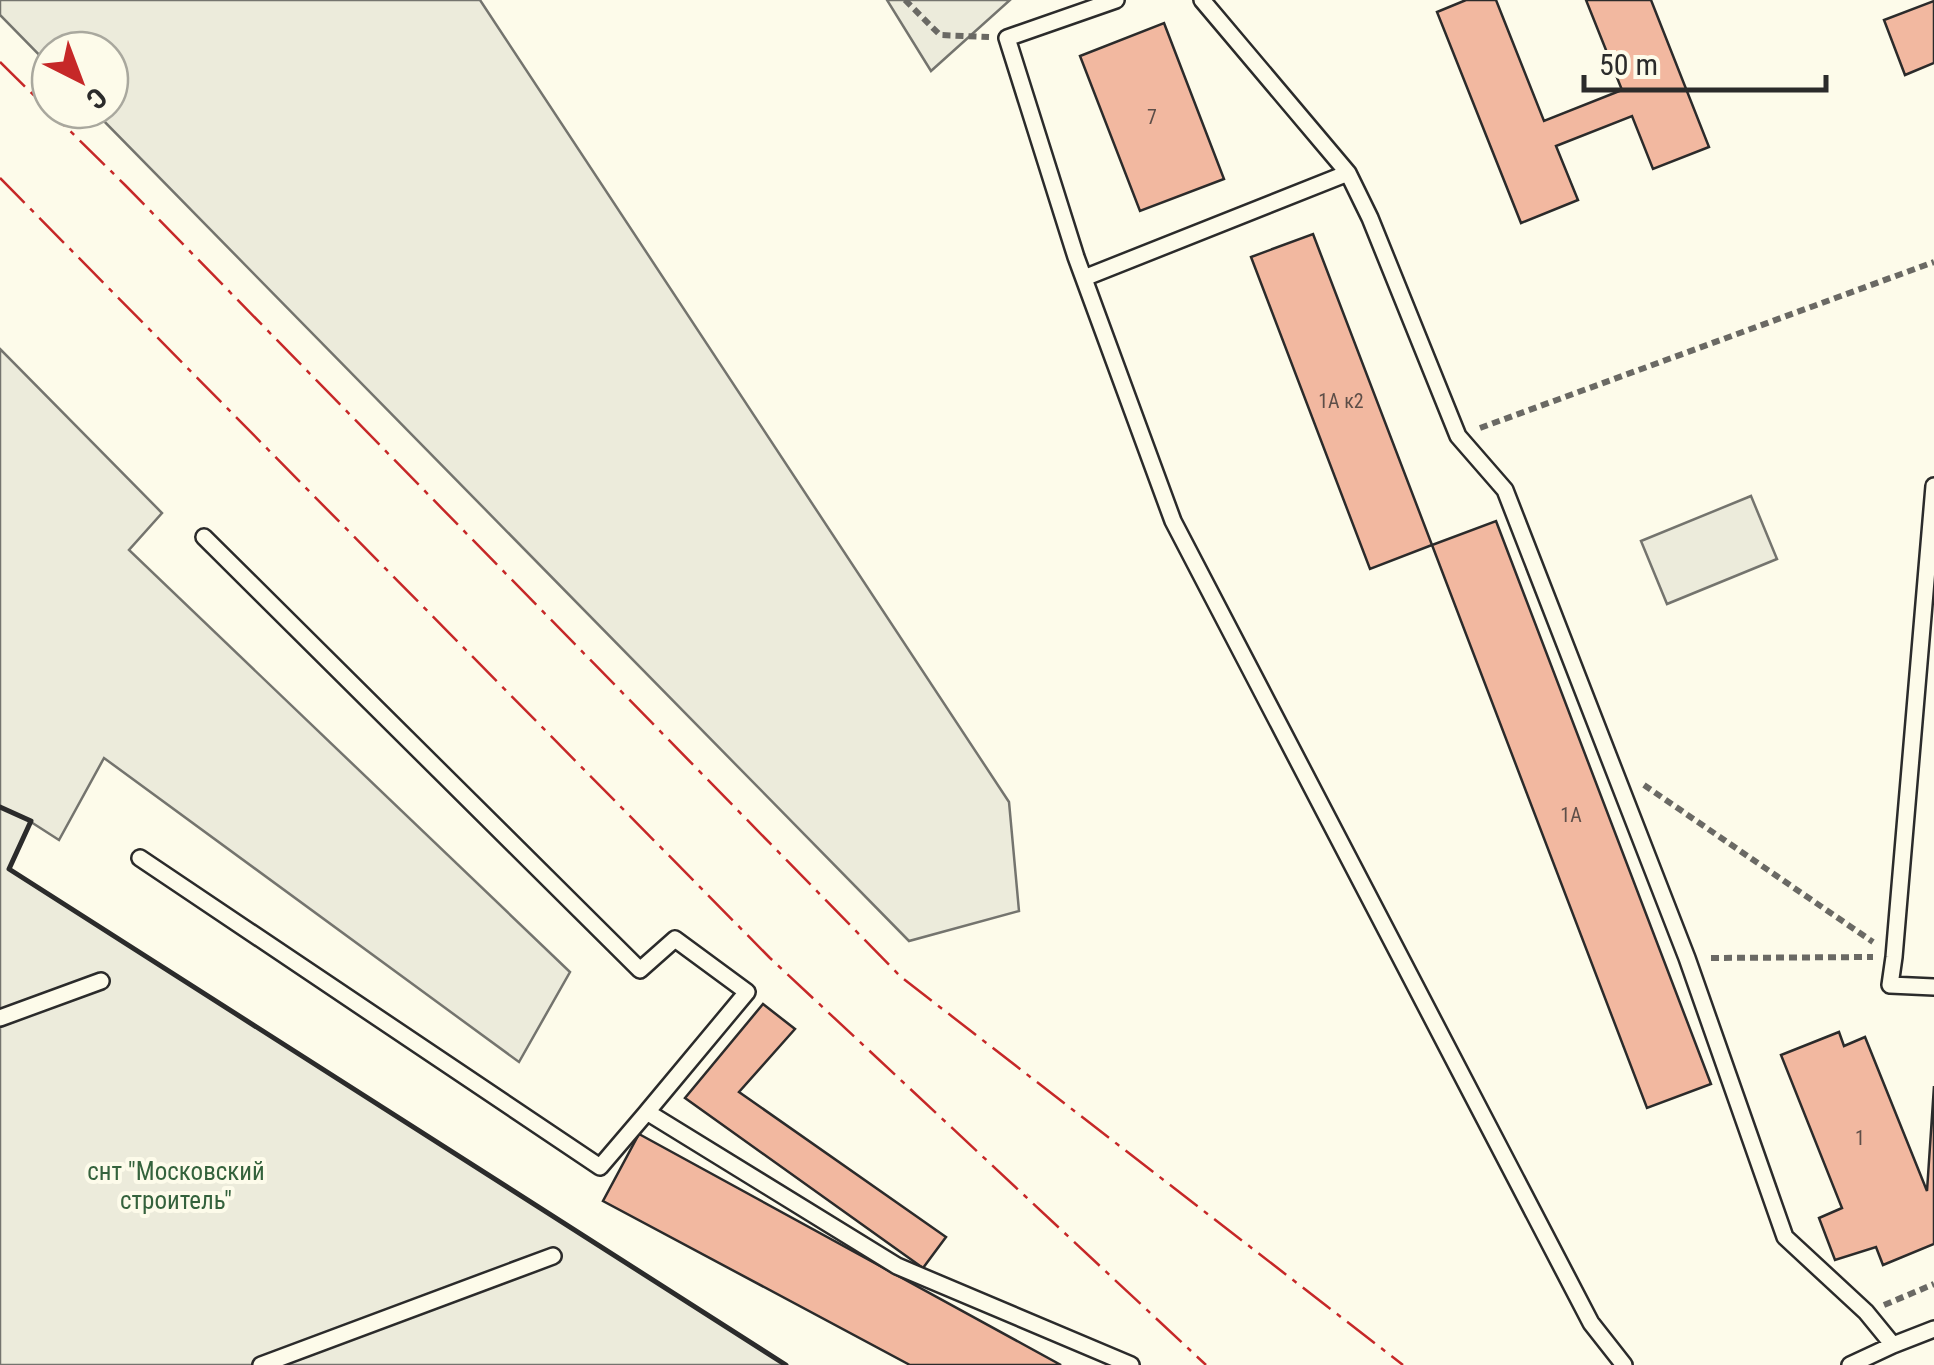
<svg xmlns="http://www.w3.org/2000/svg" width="1934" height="1365" font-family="'Roboto Condensed',sans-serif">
  <rect width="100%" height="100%" fill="#fdfbea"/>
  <path fill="#ecebdb" stroke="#74746e" stroke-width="2.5" d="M0,0H480L1009,802L1019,911L909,941L93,110H110V50H50V66L0,15Z
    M887,0H1010L931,71Z
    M0,349L162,513L129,550L570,972L519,1062L104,758L59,840L31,822L9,869L786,1365H0Z
    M1751,496L1777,559L1667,604L1641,541Z"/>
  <path fill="#f2b8a0" stroke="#2b2b2b" stroke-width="2.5" d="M1466,0H1496L1544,121L1622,90L1586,0H1651L1709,147L1653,169L1632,116L1556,146L1578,200L1521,223L1437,12Z
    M1934,1V63L1905,75L1884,20Z
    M1164,23L1224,179L1140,211L1080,56Z
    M1313,234L1432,545L1370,569L1251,257Z
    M1496,521L1711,1084L1647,1108L1432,545Z
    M763,1004L795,1029L739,1092L946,1237L923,1268L685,1098Z
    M1839,1032L1844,1046L1865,1037L1927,1191L1934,1086V1244L1883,1265L1876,1247L1835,1260L1819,1218L1842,1208L1781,1055Z
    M639,1134L1061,1365H910L603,1201Z"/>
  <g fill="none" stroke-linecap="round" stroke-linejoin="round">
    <g stroke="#2b2b2b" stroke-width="20">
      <path id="service" d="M1116,0L1007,38L1076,257L1173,521L1591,1323L1624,1365
        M1202,0L1348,173L1370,218L1458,436L1505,490L1687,958L1785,1237L1866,1312L1893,1345L1850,1365
        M1084,278L1348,173
        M1934,486L1894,957L1890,985L1934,987
        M204,537L640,970L675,939L747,992L647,1112L897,1266L1131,1365
        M140,858L600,1167L647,1112
        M0,1018L101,981
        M1893,1345L1934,1329
        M261,1365L553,1256"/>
    </g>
    <path stroke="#6a6964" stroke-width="6" stroke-dasharray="8 5" stroke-linecap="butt" d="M905,0L940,35L989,37
      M1480,428L1934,262
      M1644,785L1873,942
      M1711,958L1873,957
      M1884,1305L1934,1284"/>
    <use href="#service" stroke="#fdfbea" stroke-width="15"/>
    <path stroke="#2b2b2b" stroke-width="5" d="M0,807L31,821L9,869L786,1365"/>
    <path stroke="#c62828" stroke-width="2.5" stroke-dasharray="35 8 5 8" stroke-linecap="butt" d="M0,62L125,185L901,977L1403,1365
      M0,178L770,958L1206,1365"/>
  </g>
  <g text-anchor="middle" stroke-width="8" stroke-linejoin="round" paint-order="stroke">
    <g font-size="20" fill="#5d4e48">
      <text x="1152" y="124">7</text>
      <text x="1341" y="408">1А к2</text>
      <text x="1571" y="822">1А</text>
      <text x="1860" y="1145">1</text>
    </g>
    <g font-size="25" fill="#34623c" stroke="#fdfbea">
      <text x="176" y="1180">снт "Московский<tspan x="176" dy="29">строитель"</tspan></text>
    </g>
  </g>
  <g transform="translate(80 80) rotate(138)"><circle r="48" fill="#fdfbea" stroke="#a9a89e" stroke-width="2.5"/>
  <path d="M0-8L18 38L0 25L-18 38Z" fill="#c62828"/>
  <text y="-15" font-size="28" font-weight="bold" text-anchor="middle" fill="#2b2b2b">С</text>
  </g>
  <path d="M1584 75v15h242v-15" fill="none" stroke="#2b2b2b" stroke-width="5"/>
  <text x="1599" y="75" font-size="30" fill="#2b2b2b" stroke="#fdfbea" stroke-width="8" paint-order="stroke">50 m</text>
</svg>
